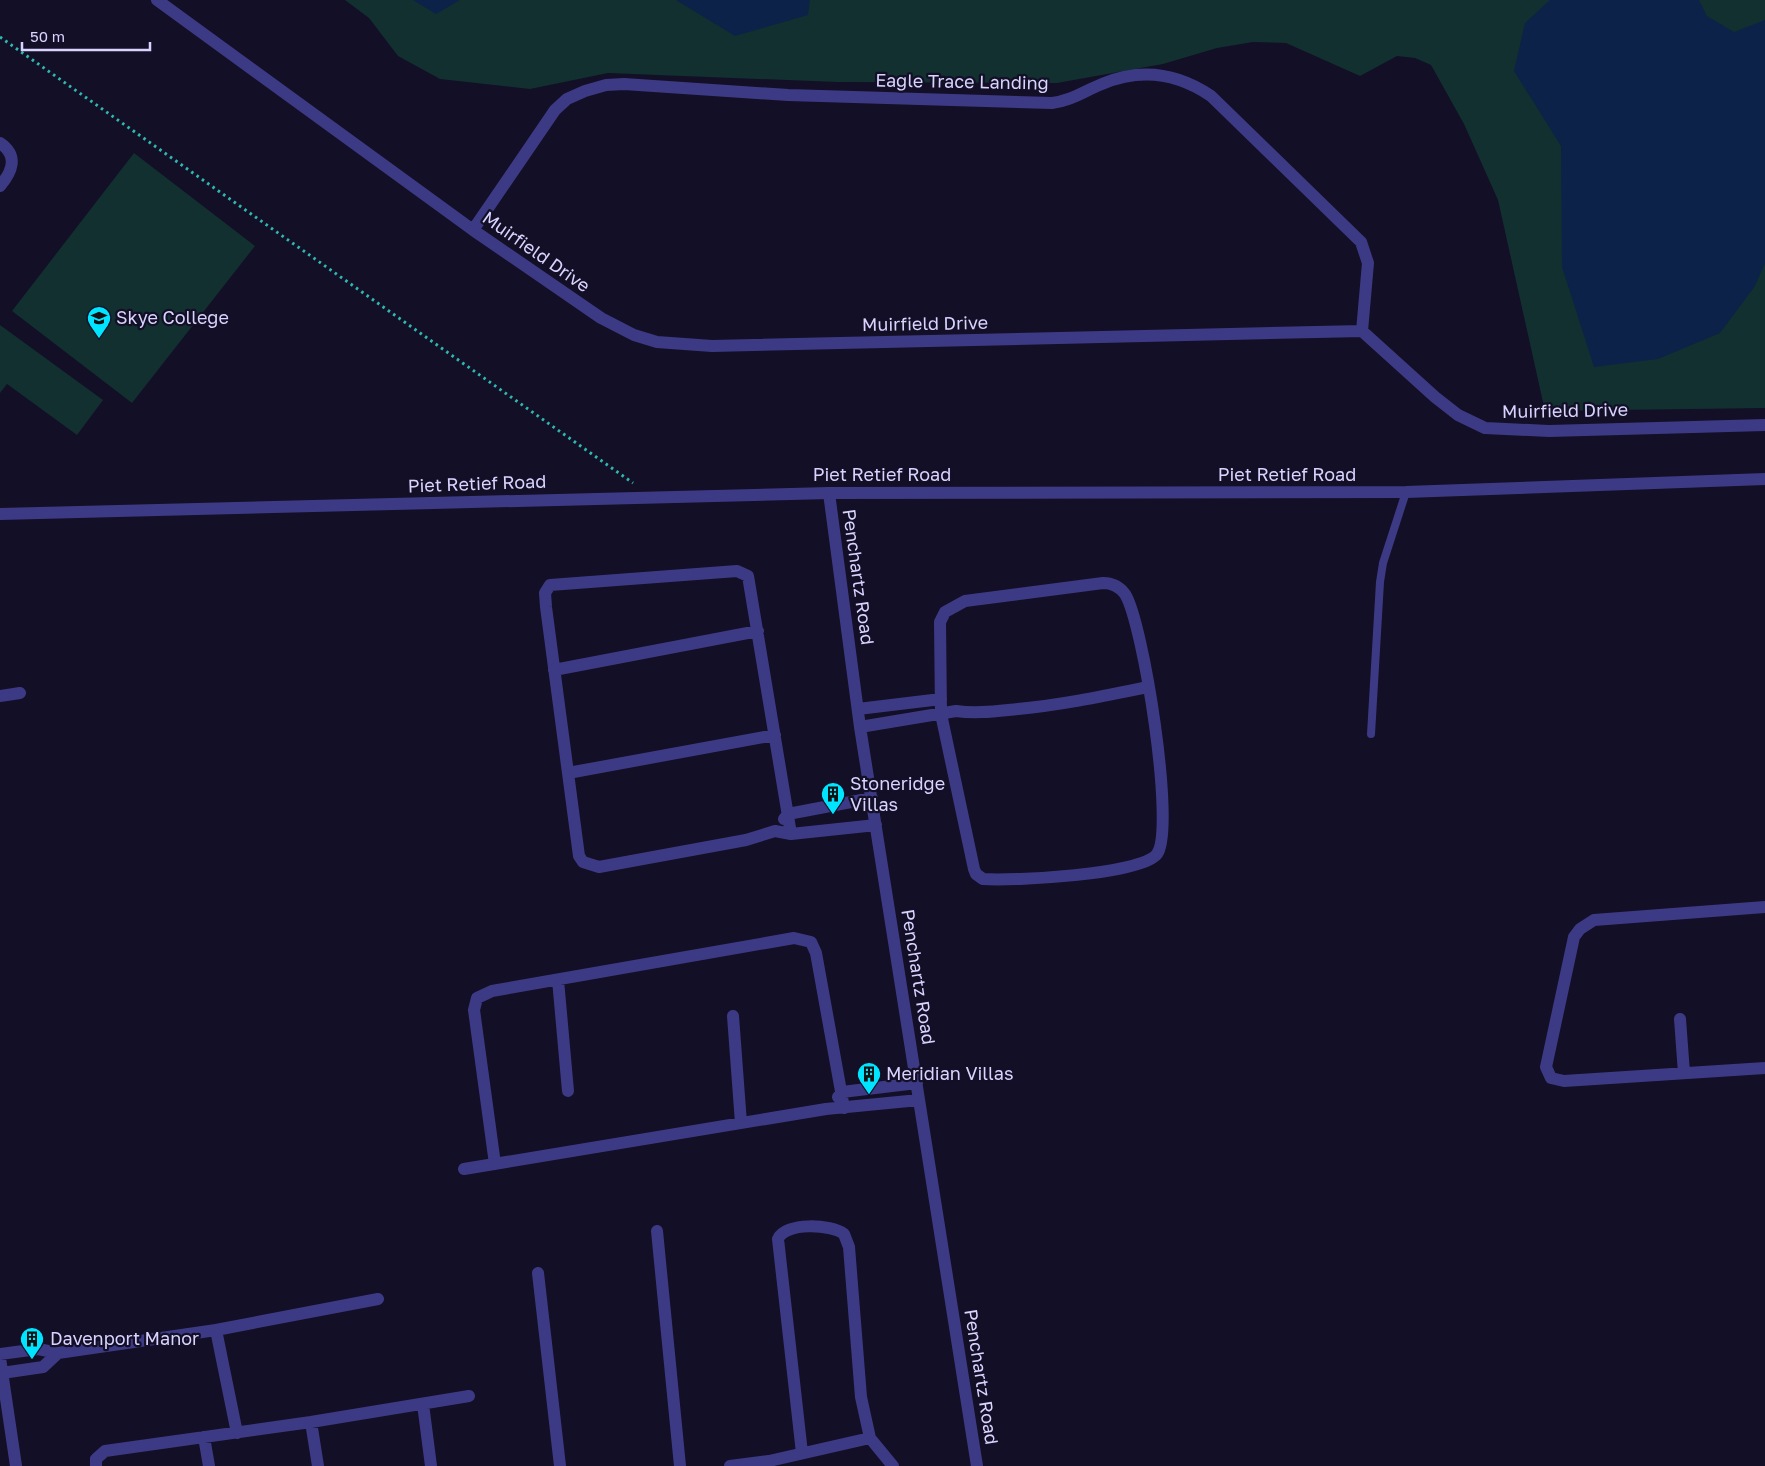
<svg xmlns="http://www.w3.org/2000/svg" width="1765" height="1466" font-family="'Golos Text',sans-serif">
  <rect width="100%" height="100%" fill="#130f26"/>
  <path fill="#12302f" d="M345,0H1765V408L1545,411L1498,200L1464,124L1431,65L1415,58L1397,56L1360,76L1286,43L1253,42L1217,48L1163,64L1057,83L837,82L608,73L530,89L440,79L398,56L369,18Z
    M134,153L255,246L132,403L12,311Z
    M0,325L103,400L77,435L7,384L0,393Z"/>
  <path fill="#0c2248" d="M413,0H460L436,14Z
    M676,0H810L808,15L735,36Z
    M1550,0H1699L1707,16L1734,32L1765,20V263L1755,286L1720,333L1658,359L1594,367L1562,267L1561,146L1514,71L1525,23Z"/>
  <g fill="none" stroke-linecap="round" stroke-linejoin="round">
    <path stroke="#2fb8b0" stroke-width="3" stroke-dasharray="2.5 4" stroke-linecap="butt" d="M0,37L633,483"/>
    <path stroke="#3d3a85" stroke-width="8" d="M1371,734L1380,582L1383,563L1406,492"/>
    <path stroke="#3d3a85" stroke-width="12" d="M157,0L473,230L601,318L634,335L657,342L712,346L1362,331L1435,397L1458,415L1485,428L1549,431L1765,425
      M0,143C19,156 12,172 0,186
      M473,230L555,110L567,99L585,91L606,85L624,84L788,95L1052,103C1071,101 1084,91 1102,84C1140,68 1177,73 1211,96L1361,242L1368,263L1362,331
      M829,493L860,727L977,1466
      M1103,583C1112,583 1119,586 1125,594C1143,622 1176,828 1157,854C1141,875 1012,881 983,879L976,874L974,869L941,714L940,622L945,612L965,601Z
      M554,670L758,631
      M0,696L20,693
      M858,709L941,699
      M860,727L956,711C977,714 997,711 1018,709C1062,705 1104,696 1148,687
      M568,773L775,735
      M784,819L788,814L872,798
      M791,834L748,576L737,571L550,585L545,593L546,607L579,856L583,862L599,867L746,840L775,831L791,834L876,825
      M1765,907L1594,920L1580,929L1574,937L1546,1067L1551,1078L1564,1081L1765,1068
      M558,980L568,1091
      M733,1016L741,1123
      M1680,1019L1684,1073
      M838,1097L842,1092L917,1083
      M495,1164L474,1010L477,998L492,991L794,938L811,942L816,953L844,1108
      M464,1169L826,1109L919,1100
      M657,1231L680,1466
      M538,1273L560,1466
      M216,1330L237,1433
      M0,1354L38,1349L58,1353L216,1330L378,1299
      M0,1358L16,1466
      M2,1373L43,1367L58,1353
      M423,1404L431,1466
      M311,1422L318,1466
      M204,1437L209,1466
      M802,1453L778,1239C785,1222 831,1224 844,1234L849,1247L861,1397L870,1438L893,1466
      M96,1466V1459L105,1451L311,1422L469,1396
      M730,1466L769,1461L870,1438"/>
    <path stroke="#3d3a85" stroke-width="12" d="M0,514L829,493L1406,492L1765,479"/>
  </g>
  <defs>
    <g id="school-pin" transform="scale(1.25)"><path d="M0 17L-7.5 6A9.5 9.5 0 1 1 7.5 6Z" fill="#00e5ff" stroke="#130f26"/><path d="M0-5L7-2L0 1L-7-2ZM-4 1L0 2.5L4 1V4Q0 6-4 4Z" fill="#111"/></g>
    <g id="building-pin" transform="scale(1.25)"><path d="M0 17L-7.5 6A9.5 9.5 0 1 1 7.5 6Z" fill="#00e5ff" stroke="#130f26"/><path d="M-4-6H4V6H1V3H-1V6H-4ZM-2.5-4.3h1.7v1.8h-1.7ZM.8-4.3h1.7v1.8H.8ZM-2.5-1h1.7V.8h-1.7ZM.8-1h1.7V.8H.8Z" fill="#111"/></g>
  </defs>
  <g fill-rule="evenodd">
    <use href="#school-pin" x="99" y="318"/>
    <use href="#building-pin" x="833" y="794"/>
    <use href="#building-pin" x="869" y="1074"/>
    <use href="#building-pin" x="32" y="1339"/>
  </g>
  <g text-anchor="middle" stroke-width="4.5" stroke-linejoin="round" paint-order="stroke">
    <g font-size="18" fill="#d9d4ff" stroke="#130f26">
      <text transform="translate(962 82) rotate(1)" y="6">Eagle Trace Landing</text>
      <text transform="translate(536 252) rotate(35)" y="6">Muirfield Drive</text>
      <text transform="translate(925 324) rotate(-1)" y="6">Muirfield Drive</text>
      <text transform="translate(1565 411) rotate(-1)" y="6">Muirfield Drive</text>
      <text x="882" y="481">Piet Retief Road</text>
      <text x="1287" y="481">Piet Retief Road</text>
      <text transform="translate(477 484) rotate(-2)" y="6">Piet Retief Road</text>
      <text transform="translate(858 577) rotate(82)" y="6">Penchartz Road</text>
      <text transform="translate(918 977) rotate(81)" y="6">Penchartz Road</text>
      <text transform="translate(981 1377) rotate(81)" y="6">Penchartz Road</text>
    </g>
    <g font-size="18" fill="#d9d4ff" stroke="#130f26" text-anchor="start">
      <text x="116" y="324">Skye College</text>
      <text x="850" y="790">Stoneridge<tspan x="850" dy="21">Villas</tspan></text>
      <text x="886" y="1080">Meridian Villas</text>
      <text x="50" y="1345">Davenport Manor</text>
    </g>
  </g>
  <path d="M22 42v8h128v-8" fill="none" stroke="#d9d4ff" stroke-width="2.5"/>
  <text x="30" y="42" font-size="15" fill="#d9d4ff" stroke="#130f26" stroke-width="4" paint-order="stroke">50 m</text>
</svg>
